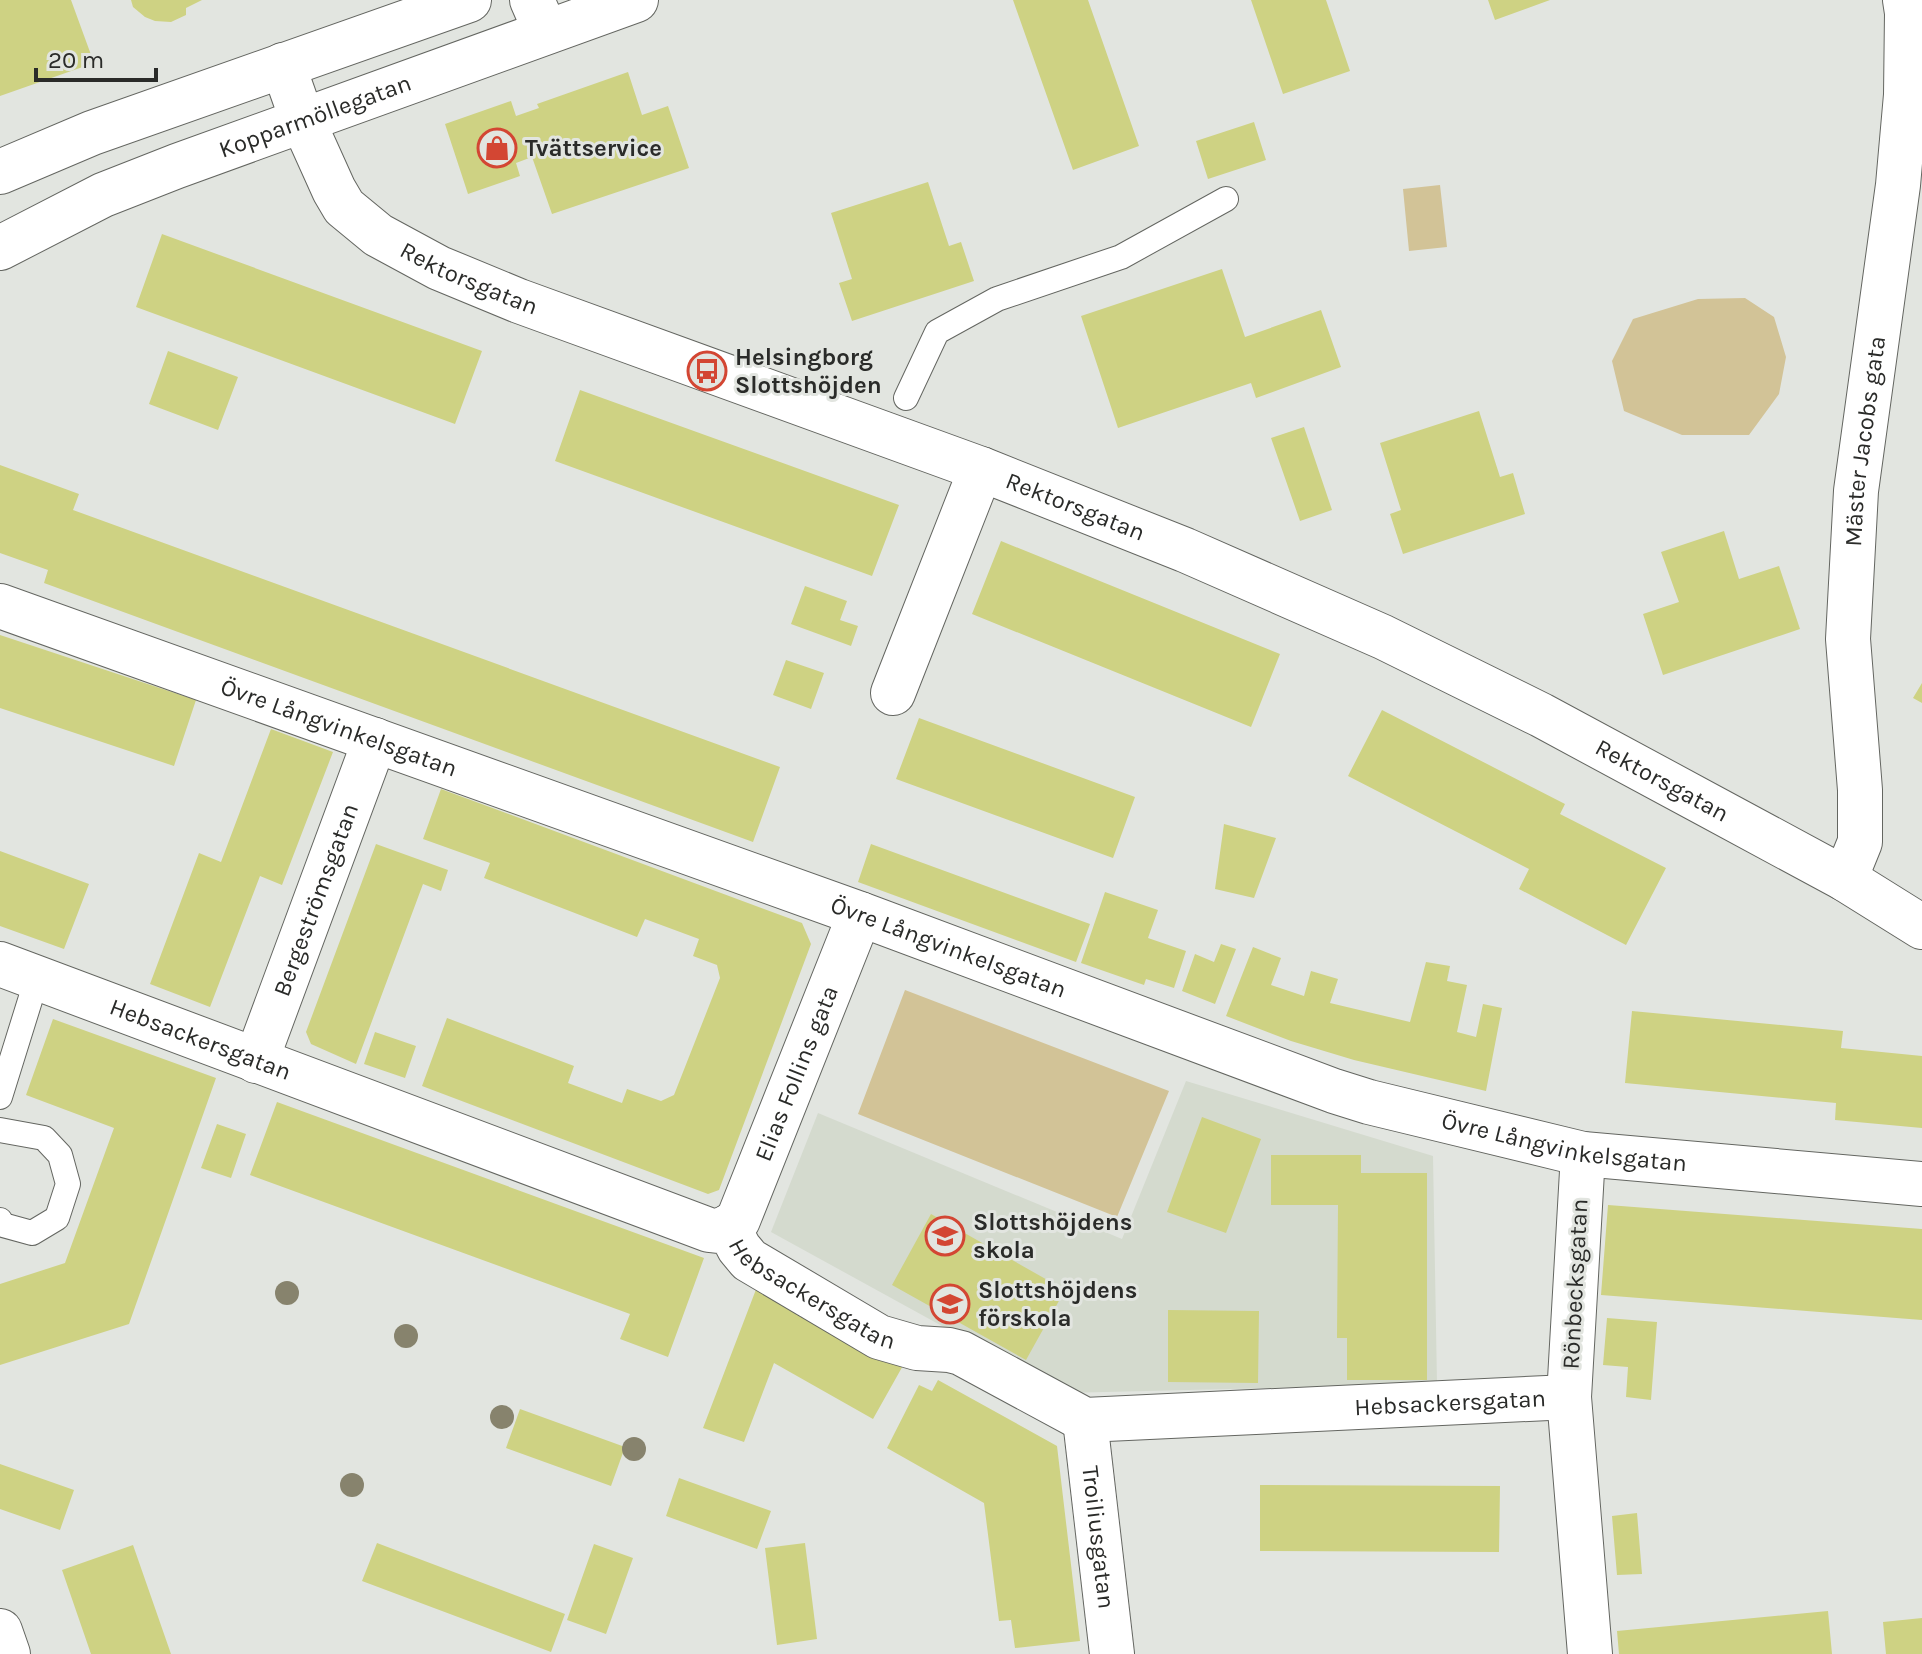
<svg xmlns="http://www.w3.org/2000/svg" width="1922" height="1654" font-family="Karla,sans-serif">
  <rect width="100%" height="100%" fill="#e2e5e0"/>
  <path fill="#d4dace" d="M1186,1081L1433,1156L1437,1384L1064,1393L771,1232L818,1113L1122,1239Z"/>
  <path fill="#d2c397" d="M1440,185L1447,247L1409,251L1403,189Z
    M1745,298L1774,317L1786,357L1779,394L1749,435H1682L1624,411L1612,361L1633,319L1698,299Z
    M905,990L1169,1091L1117,1217L858,1114Z"/>
  <path fill="#ced283" d="M0,0H71L94,63L0,96Z
    M131,0H202L186,8V15L171,22L155,21L145,17L133,7Z
    M1013,0H1088L1139,146L1073,170Z
    M1251,0H1326L1350,71L1283,94Z
    M1488,0H1550L1495,20Z
    M628,72L642,115L668,106L689,168L552,214L532,157L516,163L520,176L468,194L445,124L511,101L516,116L539,108L537,104Z
    M1254,122L1266,160L1208,179L1196,141Z
    M928,182L949,246L961,242L974,281L852,321L839,283L852,279L831,213Z
    M162,234L482,351L455,424L136,307Z
    M1222,269L1245,337L1321,310L1341,367L1256,398L1251,383L1118,428L1081,316Z
    M168,351L238,377L218,430L149,404Z
    M580,390L899,505L872,576L555,461Z
    M1479,411L1500,477L1513,473L1525,514L1403,554L1390,514L1401,510L1380,443Z
    M1304,427L1332,510L1300,521L1271,438Z
    M0,465L79,494L73,510L780,767L753,842L44,583L48,570L0,553Z
    M1724,531L1739,579L1779,566L1800,629L1663,675L1643,614L1679,602L1661,552Z
    M1001,541L1280,654L1251,727L972,614Z
    M805,586L847,601L840,620L858,626L851,646L791,624Z
    M0,635L196,700L174,766L0,708Z
    M786,660L824,673L811,709L773,695Z
    M1922,683V703L1913,698Z
    M1382,710L1565,804L1560,814L1666,868L1626,945L1519,889L1529,869L1348,776Z
    M919,718L1135,797L1113,858L896,779Z
    M271,729L333,752L282,885L260,876L210,1007L150,984L199,853L221,862Z
    M441,789L802,923L811,944L719,1190L708,1194L422,1086L447,1018L574,1066L568,1083L622,1103L627,1089L661,1101L674,1095L720,978L717,965L693,956L699,939L645,919L637,937L484,878L490,863L423,839Z
    M1224,824L1276,838L1254,898L1215,889Z
    M376,844L448,870L441,891L423,884L356,1064L311,1044L306,1032Z
    M871,844L1090,924L1076,962L858,882Z
    M0,851L89,884L64,949L0,926Z
    M1105,892L1158,910L1148,938L1186,951L1174,988L1146,979L1144,985L1081,963Z
    M1221,944L1236,949L1215,1004L1182,991L1195,954L1214,962Z
    M1253,947L1281,958L1271,985L1304,996L1311,971L1338,979L1330,1003L1410,1022L1426,962L1450,966L1447,981L1467,985L1457,1032L1476,1037L1483,1004L1502,1008L1486,1091L1354,1060L1291,1041L1226,1016Z
    M1632,1011L1843,1031L1841,1048L1922,1056V1128L1835,1120L1836,1103L1625,1083Z
    M53,1019L216,1078L129,1324L0,1365V1284L65,1263L114,1128L26,1095Z
    M375,1032L416,1046L405,1078L364,1064Z
    M277,1102L704,1258L668,1357L620,1339L630,1314L250,1175Z
    M1202,1117L1261,1139L1226,1233L1167,1212Z
    M217,1124L246,1134L231,1178L201,1168Z
    M1271,1155H1361V1173H1427V1380H1347V1338H1337L1338,1205H1271Z
    M1608,1205L1922,1229V1320L1601,1295Z
    M931,1214L1065,1290L1026,1360L892,1285Z
    M760,1279L905,1362L873,1419L774,1363L744,1442L703,1428Z
    M1168,1310L1259,1311L1258,1383L1168,1382Z
    M1607,1318L1657,1322L1651,1400L1626,1397L1628,1367L1603,1365Z
    M938,1380L1057,1446L1080,1641L1015,1648L1011,1620L999,1621L984,1503L887,1448L919,1385L932,1391Z
    M520,1409L625,1447L611,1486L506,1448Z
    M0,1464L74,1490L60,1530L0,1509Z
    M679,1478L771,1511L757,1549L666,1516Z
    M1260,1485L1500,1486L1499,1552L1260,1551Z
    M1637,1513L1642,1574L1617,1575L1612,1516Z
    M377,1543L565,1614L551,1652L362,1581Z
    M805,1543L817,1639L777,1645L765,1548Z
    M594,1544L633,1558L606,1634L567,1620Z
    M133,1545L171,1654H91L62,1570Z
    M1828,1611L1832,1654H1619L1617,1631Z
    M1922,1618V1654H1886L1883,1622Z"/>
  <g fill="none" stroke-linecap="round" stroke-linejoin="round">
    <g stroke="#646661" stroke-width="26">
      <path id="lane" d="M906,398L937,332L997,299L1121,257L1226,199
        M0,1097L37,978
        M0,1130L44,1138L60,1155L68,1184L57,1218L32,1233L3,1225L0,1220"/>
    </g>
    <g stroke="#646661" stroke-width="46">
      <g id="street">
        <path d="M532,0L546,32"/>
        <path id="s1" d="M283,65L302,119L334,190L344,207L378,235L439,268L519,301L981,469L1185,550L1383,637L1541,715L1706,804L1845,879L1922,927"/>
        <path id="s2" d="M0,606L860,914L1334,1091L1369,1102L1583,1154L1922,1184"/>
        <path d="M893,693L981,469"/>
        <path id="s3" d="M1845,879L1860,842V790L1848,639L1856,491L1898,185L1906,95L1907,13L1905,0"/>
        <path id="s4" d="M0,964L709,1230L718,1231L728,1227L739,1248L749,1260L879,1337L917,1348L949,1350L961,1353L1085,1420L1569,1397"/>
        <path id="s5" d="M256,1061L375,740"/>
        <path d="M1583,1154L1569,1397L1590,1654"/>
        <path id="s6" d="M728,1227L738,1220L740,1215L860,914"/>
        <path id="s7" d="M1085,1420L1112,1654"/>
        <path d="M0,1631L8,1654"/>
      </g>
    </g>
    <g stroke="#646661" stroke-width="46">
      <g id="secondary">
        <path d="M0,172L92,133L469,0"/>
        <path id="s8" d="M0,248L103,195L177,166L636,0"/>
      </g>
    </g>
    <use href="#lane" stroke="#fff" stroke-width="24"/>
    <use href="#street" stroke="#fff" stroke-width="44"/>
    <use href="#secondary" stroke="#fff" stroke-width="44"/>
  </g>
  <g fill="#87836d">
    <circle cx="287" cy="1293" r="12"/>
    <circle cx="406" cy="1336" r="12"/>
    <circle cx="502" cy="1417" r="12"/>
    <circle cx="634" cy="1449" r="12"/>
    <circle cx="352" cy="1485" r="12"/>
  </g>
  <defs>
    <g id="shop-ring" transform="scale(2)"><circle r="9.5" fill="#e2e5e0" stroke="#d34633" stroke-width="1.5"/><path d="M-5-2.5h2.3a2.7 3.5 0 0 1 5.4 0H5L5.5 6h-11ZM-1.5-2.5h3a1.5 2.3 0 0 0-3 0Z" fill="#d34633"/></g>
    <g id="bus-ring" transform="scale(2)"><circle r="9.5" fill="#e2e5e0" stroke="#d34633" stroke-width="1.5"/><path d="M-5-6H5V4H4V6H2V4H-2V6H-4V4H-5ZM-3.5-4V0h7V-4ZM-3.5 1.2v1.5H-2V1.2ZM2 1.2v1.5H3.5V1.2Z" fill="#d34633"/></g>
    <g id="school-ring" transform="scale(2)"><circle r="9.5" fill="#e2e5e0" stroke="#d34633" stroke-width="1.5"/><path d="M0-5L7-2L0 1L-7-2ZM-4 1L0 2.5L4 1V4Q0 6-4 4Z" fill="#d34633"/></g>
  </defs>
  <g fill-rule="evenodd">
    <use href="#shop-ring" x="497" y="148"/>
    <use href="#bus-ring" x="707" y="371"/>
    <use href="#school-ring" x="945" y="1236"/>
    <use href="#school-ring" x="950" y="1304"/>
  </g>
  <g text-anchor="middle" stroke-width="6" stroke-linejoin="round" paint-order="stroke">
    <g font-size="24" fill="#2a2b29" stroke="#e2e5e0">
      <text dy="8" stroke="none"><textPath href="#s8" startOffset="342">Kopparmöllegatan</textPath></text>
      <text dy="8" stroke="none"><textPath href="#s1" startOffset="300">Rektorsgatan</textPath></text>
      <text dy="8" stroke="none"><textPath href="#s3" startOffset="442">Mäster Jacobs gata</textPath></text>
      <text dy="8" stroke="none"><textPath href="#s1" startOffset="948">Rektorsgatan</textPath></text>
      <text dy="8" stroke="none"><textPath href="#s2" startOffset="360">Övre Långvinkelsgatan</textPath></text>
      <text dy="8" stroke="none"><textPath href="#s1" startOffset="1596">Rektorsgatan</textPath></text>
      <text dy="8" stroke="none"><textPath href="#s5" startOffset="172">Bergeströmsgatan</textPath></text>
      <text dy="8" stroke="none"><textPath href="#s2" startOffset="1008">Övre Långvinkelsgatan</textPath></text>
      <text dy="8" stroke="none"><textPath href="#s4" startOffset="214">Hebsackersgatan</textPath></text>
      <text dy="8" stroke="none"><textPath href="#s6" startOffset="170">Elias Follins gata</textPath></text>
      <text dy="8" stroke="none"><textPath href="#s2" startOffset="1656">Övre Långvinkelsgatan</textPath></text>
      <text transform="translate(1575 1284) rotate(-87)" y="8">Rönbecksgatan</text>
      <text dy="8" stroke="none"><textPath href="#s4" startOffset="888">Hebsackersgatan</textPath></text>
      <text dy="8" stroke="none"><textPath href="#s4" startOffset="1558">Hebsackersgatan</textPath></text>
      <text dy="8" stroke="none"><textPath href="#s7" startOffset="118">Troiliusgatan</textPath></text>
    </g>
    <g font-size="24" font-weight="bold" fill="#2a2b29" stroke="#e2e5e0" text-anchor="start">
      <text x="525" y="156">Tvättservice</text>
      <text x="735" y="365">Helsingborg<tspan x="735" dy="28">Slottshöjden</tspan></text>
      <text x="973" y="1230">Slottshöjdens<tspan x="973" dy="28">skola</tspan></text>
      <text x="978" y="1298">Slottshöjdens<tspan x="978" dy="28">förskola</tspan></text>
    </g>
  </g>
  <path d="M36 68v12h120v-12" fill="none" stroke="#2a2b29" stroke-width="4"/>
  <text x="48" y="68" font-size="24" fill="#2a2b29" stroke="#e2e5e0" stroke-width="6" paint-order="stroke">20 m</text>
</svg>
